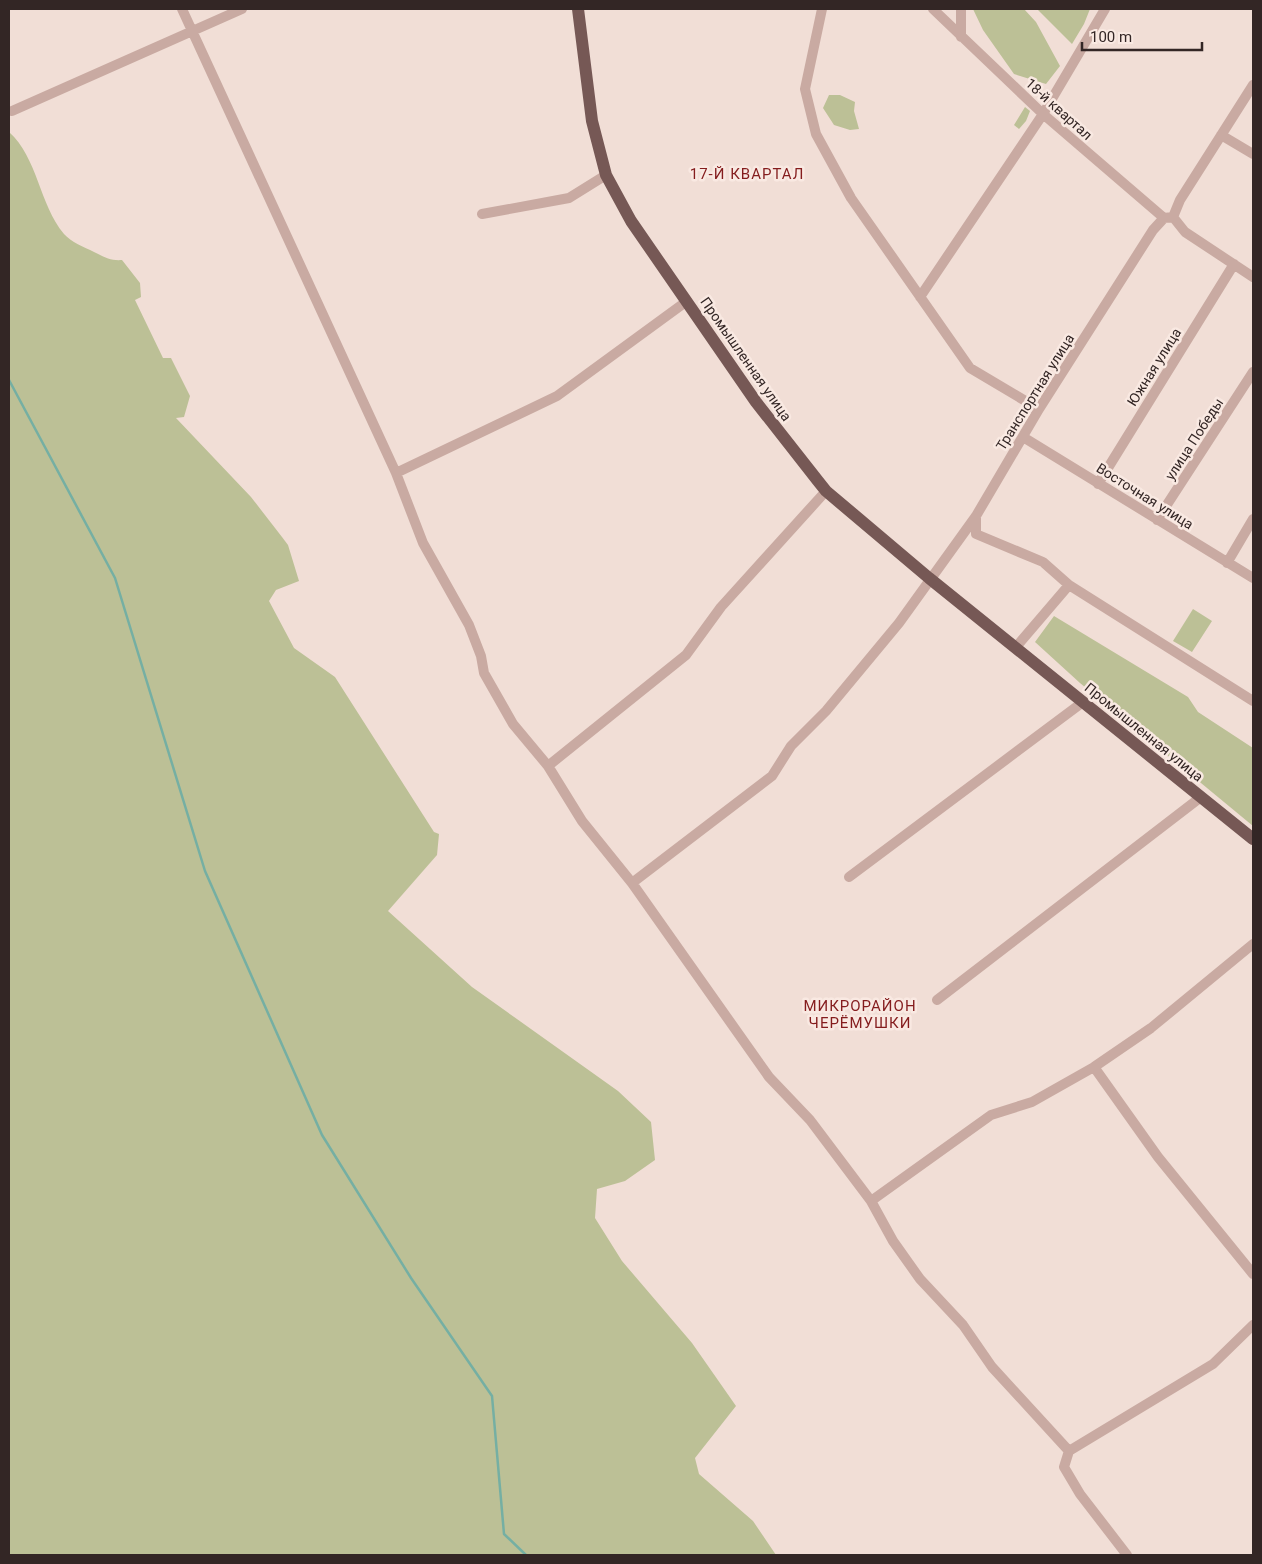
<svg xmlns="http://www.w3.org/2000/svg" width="1262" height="1564" font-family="Roboto,sans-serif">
  <rect width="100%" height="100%" fill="#f1ded6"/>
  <path fill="#bcc096" d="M973,9H1024L1036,22L1060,66L1046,84L1014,74L983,30Z
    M1037,9H1090L1084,24L1072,44Z
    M829,95H840L855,102L854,111L859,129L850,130L834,125L823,108Z
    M1025,107L1030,111L1026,121L1019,129L1014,125Z
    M9,132C38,158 39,204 64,234C71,242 84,247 94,252C104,257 111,261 122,260L140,283L141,297L135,300L163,358H171L190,396L184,417L176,418L251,497L282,537L288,545L299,581L276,590L269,601L294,648L335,677L434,832L439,834L437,855L388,911L472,987L618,1091L651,1122L655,1160L625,1181L597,1189L595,1218L622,1261L692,1343L736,1406L695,1458L699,1474L753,1521L776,1555H9Z
    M1193,609L1212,621L1192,652L1173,641Z
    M1054,616L1188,697L1198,712L1253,748V826L1080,683L1035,642Z"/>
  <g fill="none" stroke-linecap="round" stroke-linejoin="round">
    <path stroke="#75afa3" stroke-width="2.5" d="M9,380L115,578L205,871L322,1135L411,1278L492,1396L504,1534L526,1555"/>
    <path stroke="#c9aaa2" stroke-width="10" d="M182,9L396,473L423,543L469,625L481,656L484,673L513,724L548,766L582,821L632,883L769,1077L810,1120L871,1201L893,1241L920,1279L963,1325L992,1367L1069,1451
      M822,9L805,89L816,134L851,198L970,368L1039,409
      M933,9L1043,114L1164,218L1173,217
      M961,9V37
      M12,111L242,9
      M1221,135L1253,154
      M482,214L569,198L606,175
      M1173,217L1180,200L1253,85
      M1173,217L1185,232L1253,277
      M920,297L1043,114L1105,9
      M1023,437L1253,578
      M396,473L557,396L687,301
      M1098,484L1234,264
      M976,516V534L1043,562L1069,585L1253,701
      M1157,520L1253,372
      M1227,563L1253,519
      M1016,647L1069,585
      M548,766L686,655L721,607L826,491
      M849,877L1083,702
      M632,883L772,776L791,746L826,711L899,623L976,516L1039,409L1153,230L1164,218
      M937,1000L1201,797
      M1094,1067L1158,1157L1253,1274
      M871,1201L991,1115L1032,1102L1094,1067L1151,1028L1253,944
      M1127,1555L1080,1494L1064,1467L1069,1451L1213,1364L1253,1325"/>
    <path stroke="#765855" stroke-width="12" d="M578,9L592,121L606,175L631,221L756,402L818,481L826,491L929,578L1253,839"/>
  </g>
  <g text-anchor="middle" stroke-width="5" stroke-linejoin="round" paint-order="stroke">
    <g font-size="14" fill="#332625" stroke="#f9e9e2">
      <text transform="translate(1059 109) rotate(42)" y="5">18-й квартал</text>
      <text transform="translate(746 359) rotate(55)" y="5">Промышленная улица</text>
      <text transform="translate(1154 367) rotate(-58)" y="5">Южная улица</text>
      <text transform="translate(1035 392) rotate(-58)" y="5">Транспортная улица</text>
      <text transform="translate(1194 439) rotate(-57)" y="5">улица Победы</text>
      <text transform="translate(1145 496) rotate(32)" y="5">Восточная улица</text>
      <text transform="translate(1144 732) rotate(39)" y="5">Промышленная улица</text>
    </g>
    <g font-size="15" letter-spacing="1" fill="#841c1d" stroke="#f9e9e2">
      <text x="747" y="179">17-Й КВАРТАЛ</text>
      <text x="860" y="1011">МИКРОРАЙОН<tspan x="860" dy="17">ЧЕРЁМУШКИ</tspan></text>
    </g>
  </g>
  <rect width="1262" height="1564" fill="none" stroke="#332625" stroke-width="20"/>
  <path d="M1082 42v8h120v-8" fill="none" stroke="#332625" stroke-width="2.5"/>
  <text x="1090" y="42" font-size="15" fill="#332625" stroke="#f9e9e2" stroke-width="4" paint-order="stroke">100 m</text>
</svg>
